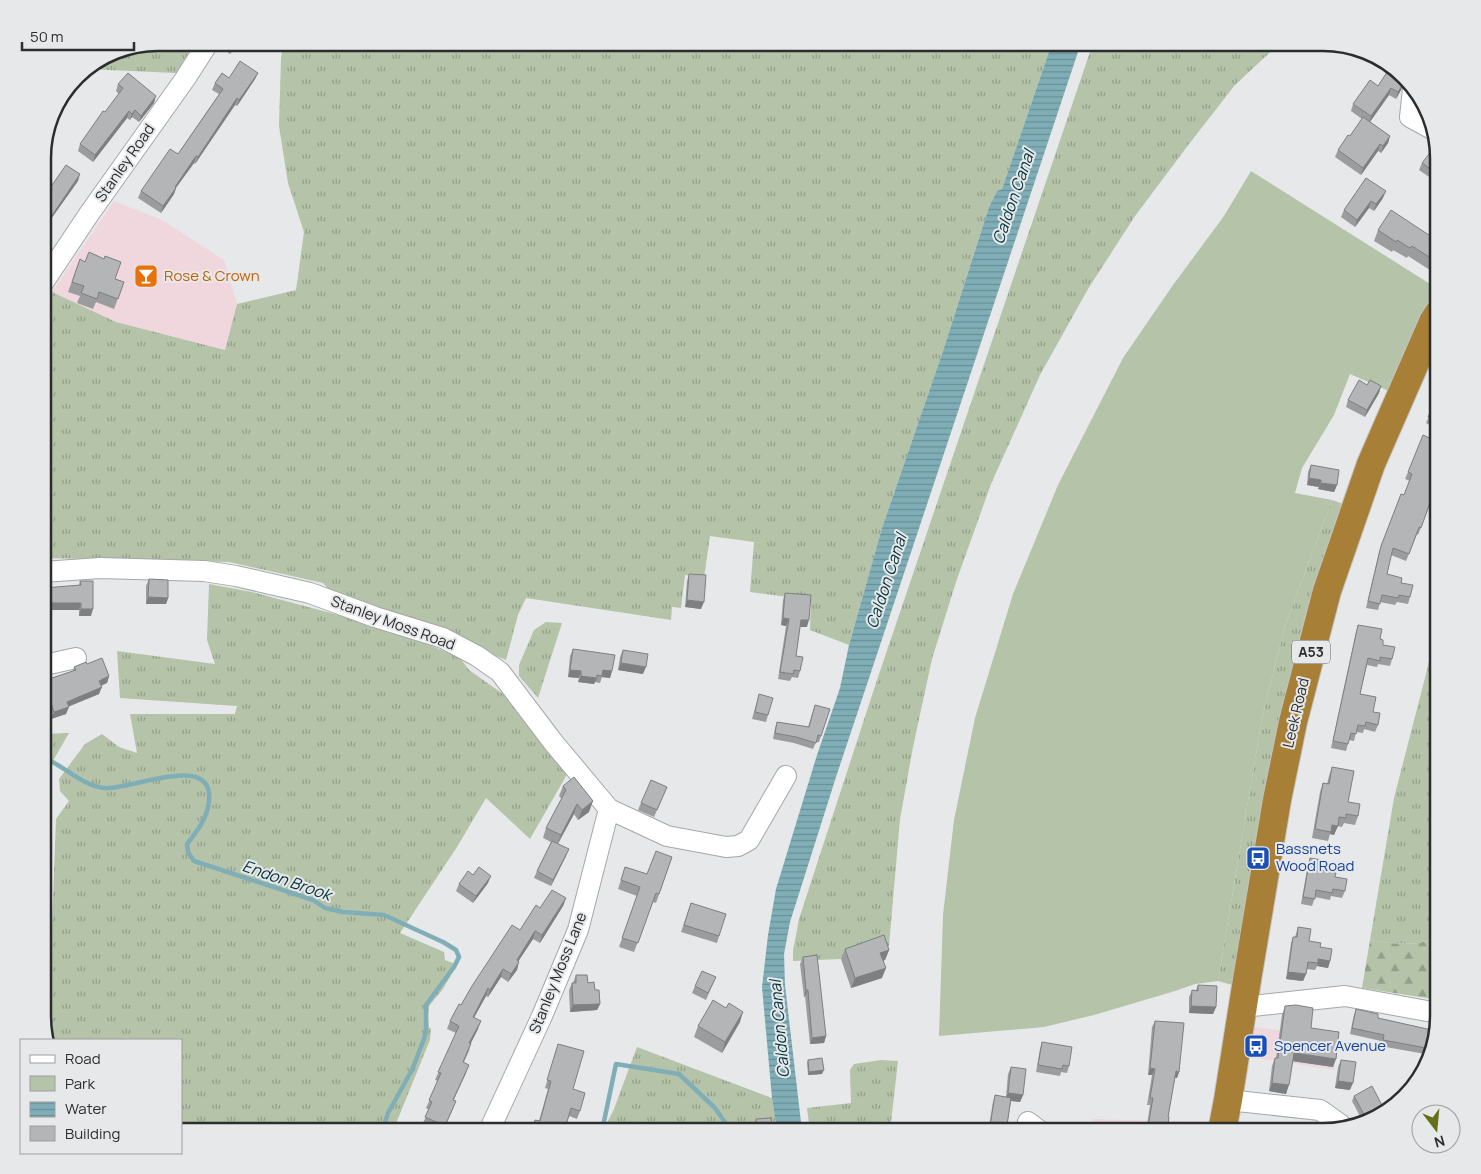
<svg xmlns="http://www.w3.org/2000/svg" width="1481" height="1174" font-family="Manrope,sans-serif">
  <defs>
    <pattern id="grass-tufts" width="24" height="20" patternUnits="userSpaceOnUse" patternTransform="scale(1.25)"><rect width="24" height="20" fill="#b5c3a9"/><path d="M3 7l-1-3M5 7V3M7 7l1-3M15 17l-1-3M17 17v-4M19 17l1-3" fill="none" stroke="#939f8a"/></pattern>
    <pattern id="forest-firs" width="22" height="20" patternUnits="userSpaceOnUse" patternTransform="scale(1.25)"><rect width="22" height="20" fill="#b5c3a9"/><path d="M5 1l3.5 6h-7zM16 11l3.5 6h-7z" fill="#939f8a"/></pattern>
    <pattern id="water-rules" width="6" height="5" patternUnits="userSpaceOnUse" patternTransform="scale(1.25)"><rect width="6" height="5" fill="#80aeb7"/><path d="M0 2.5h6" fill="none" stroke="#698e95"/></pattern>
  </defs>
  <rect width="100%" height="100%" fill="#e6e8ea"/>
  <path fill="#f0d6dd" d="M114,201L162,220L224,260L237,304L226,350L116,322L52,292Z
    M1254,1027L1339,1039L1334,1070L1250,1057Z
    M1092,1119L1210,1122L1208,1131H1095Z"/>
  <path fill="url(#grass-tufts)" d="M158,43H195L176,73L86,69L114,51Z
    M283,43H1052L1002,189L997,191L989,207L943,351L882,528L849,645L810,630L811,600L750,592L754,542L710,536L704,578L685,575L681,608L672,607L671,620L526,598L518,615L506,660L333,594L323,583L229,562L43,558V306L52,292L116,322L225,350L237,304L296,290L304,232L288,183L279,126L281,59Z
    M1093,43H1280L1235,85L1189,144L1135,216L1088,289L1040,375L991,484L956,582L932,659L913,747L900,819L889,946L880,945L841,959L793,961V951L799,919L876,683Z
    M1438,344V367L1428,362Z
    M1332,500L1346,505L1236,986L1218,981L1262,718L1285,626Z
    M1438,573V606L1431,599L1430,587Z
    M209,584L252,592L394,630L460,658L469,670L503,694L569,771L530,839L486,798L457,847L400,933L444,952L445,960L455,964L450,977L443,989L429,1006L428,1016L429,1028H431L430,1040L393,1131H181V1040H47L43,1023V1013L47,1014L49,1004L56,819L69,801L60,791L59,779L85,744L102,734L119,747L137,753L130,714H235L237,706L120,698L117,651L215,664L207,640Z
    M1438,621V937C1418,947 1392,944 1370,940L1394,798L1426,674Z
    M546,622L562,623L538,698L519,676V665L534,630Z
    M69,733L43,778V734Z
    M637,1047L772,1098L777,1131H603L614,1109Z
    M881,1060L898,1061L890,1131H810L807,1108L851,1103L850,1070L854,1064Z"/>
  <path fill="url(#forest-firs)" d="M1438,937V997L1433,999L1362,988L1370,940C1392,944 1418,947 1438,937Z"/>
  <path fill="#b5c3a9" d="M1251,171L1438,289V297L1406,358L1391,392L1350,374L1334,415L1302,468L1295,493L1332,500L1285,626L1262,718L1218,981L1195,984L1175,991L1094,1015L1044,1027L939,1036L943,915L954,820L975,718L1013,594L1058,485L1123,358L1173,285L1224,216Z"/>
  <path fill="url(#water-rules)" d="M1052,43H1081L836,777L790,922L784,954L785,985L802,1131H777L772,1098L762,987L768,935L776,889L817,755L840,688L849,645L882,528L943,351L989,207L997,191L1002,189Z"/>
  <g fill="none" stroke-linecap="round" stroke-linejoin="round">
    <path stroke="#80aeb7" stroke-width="4.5" d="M43,757C64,766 81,785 104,788C127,791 205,755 209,793C211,813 199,829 187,844L188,852L194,861L313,900L325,908L343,912L384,915L443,942L456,950L459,957L454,967L426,1005V1031L424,1039L412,1070L388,1113L383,1131
      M602,1131L616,1064L679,1074L715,1108L731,1131"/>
    <g stroke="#a5a7a9" stroke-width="22">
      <path id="minor" d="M1413,89L1410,117L1432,129
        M43,283L89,214L185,79L208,43
        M43,572L100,568L204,571L236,576L310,593L375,617L443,638L477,656L500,672L553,742L609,809L667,836L726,847L738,846L749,840L786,776
        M43,664H49L76,658
        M1243,1007L1345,996L1438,1013
        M1228,1100L1320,1110L1341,1125L1342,1127
        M1028,1122L1040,1131
        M489,1131L542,1016L578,930L609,809"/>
    </g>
    <g stroke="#c4c4c4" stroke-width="30">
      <path id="highway" d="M1222,1131L1228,1100L1247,980L1277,800L1293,722L1327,591L1371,464L1433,322L1438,314"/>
    </g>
    <use href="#minor" stroke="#fff" stroke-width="20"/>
    <use href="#highway" stroke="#a87f36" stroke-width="28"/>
  </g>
  <path fill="#9a9c9d" d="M219,42H238L230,54L219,46Z
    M1399,71L1406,80L1404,82L1401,90L1396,99L1389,95L1370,122L1390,136L1388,143L1381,153L1378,151L1361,175L1335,157L1338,150L1350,136L1362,119L1351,111L1353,104Z
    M258,73L255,79L237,106L235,105L195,164L194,163L176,188L174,194L161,213L138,198L141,191L178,154L219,94L212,90L215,83L229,78Z
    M118,84L154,103L139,122L132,117L130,120L127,118L93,162L78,151L80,144L119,94L116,91Z
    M1438,158V210L1432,206L1436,198L1434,196L1437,188L1433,185L1435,181L1419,170L1422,163Z
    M1366,178L1383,198L1374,211L1369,208L1355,227L1341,217L1344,210Z
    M78,181L46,226L43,224V198Z
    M1378,230L1438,241V257L1430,270L1408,256L1407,258L1393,250L1392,252L1374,241Z
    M80,259L115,279L124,282L114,309L96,302L93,309L77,303L80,296L68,292Z
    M1367,385L1381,386L1379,393L1365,417L1346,407L1348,400Z
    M1438,396V424L1436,429L1426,423Z
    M1430,449L1438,490L1432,508L1429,507L1418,535L1417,534L1406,561L1391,555L1387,574L1401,583L1410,597L1408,604L1397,602L1395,605L1380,602L1378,610L1366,608L1379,552L1401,494L1404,495L1410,481L1405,479L1408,472Z
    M1311,465L1337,485L1334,492L1318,489L1319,487L1307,485L1308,472Z
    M689,574L701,609L685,607L687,581Z
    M149,579L168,598L166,604H146V586Z
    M80,581L91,616H79V610H47V612L43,613L79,585Z
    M785,593L807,627H800L796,656L800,671L798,678L792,677L790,681L778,679L786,626L781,625L783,600Z
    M1358,625L1380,639L1392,659L1390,666L1378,664L1377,667L1367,665L1360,694L1373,712L1378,725L1375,732L1364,729L1363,733L1356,732L1354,741L1349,740L1346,751L1331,748L1356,632Z
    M573,649L612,671L610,678L602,677L600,683L595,682L594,684L578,682L579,678L568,677L570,656Z
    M623,650L643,674L618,670L620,657Z
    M87,664L109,676L107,683L101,686L99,694L68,707L66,714L51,719L46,703L44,704L43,701V681L73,671L74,667Z
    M759,694L768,715L766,722L752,719Z
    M815,705L821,736L819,742H816L813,749L794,743L773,739L775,728L777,722L808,727Z
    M1332,767L1348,802L1358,816L1355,825L1344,823L1342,827L1337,826L1334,835L1330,834L1328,841L1312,838L1320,792L1323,783L1327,784L1329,776Z
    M563,786L589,812L578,820L574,814L558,844L566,856L551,886L534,878L537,871L551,842L543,838L546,828L562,799L559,796Z
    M667,787L654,817L638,810L641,803Z
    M672,857L656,903L653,902L634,952L619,947L637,896L618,889L625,867L647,874Z
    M1310,858L1320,870L1335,877L1345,891L1342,898L1331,896L1330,900L1315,897L1312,906L1301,904L1308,864Z
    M473,875L488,883L473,903L456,891L459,884Z
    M566,898L563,906L540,943L533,939L518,961L517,970L508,982L501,977L488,997L486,996L474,1017L478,1029L471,1043L469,1051L464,1062L466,1073L453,1100V1109L443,1130H433L422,1125L429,1110L426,1108L438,1081L435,1080L456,1033L447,1029L450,1021L461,1005L520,930L540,908Z
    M691,903L719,936L717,943L681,932Z
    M1298,927L1309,941L1320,947L1330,961L1328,968L1317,966L1315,970L1307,969L1306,974L1303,981L1286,979L1291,943L1293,937H1295Z
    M845,949L889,950L885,960L883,961L882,978L851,988L841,959Z
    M803,957L826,1036L824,1043L810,1044L805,996L804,997L800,964Z
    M576,975L588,983L595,990L600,1004L597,1010L570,1012L569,990L572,983H573Z
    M716,977L706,1000L692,993L695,986Z
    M1198,985L1216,1007L1213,1014L1189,1013V997L1192,990H1196Z
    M1285,1006L1311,1028L1333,1067L1293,1061L1286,1094L1269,1091L1272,1066L1275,1058H1276L1282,1015Z
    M726,1008L740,1022L722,1053L694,1037L698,1026Z
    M1356,1009L1378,1018L1436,1031L1431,1055L1380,1046L1381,1041L1350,1034L1354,1015Z
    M1155,1021L1179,1072L1177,1078H1175L1168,1117L1167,1132H1146L1150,1105H1147L1152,1075H1148L1152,1027Z
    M1042,1042L1069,1066L1067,1073L1061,1072L1060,1076L1036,1072L1040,1049Z
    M558,1044L580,1111L577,1119L569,1116L564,1132H531L535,1120L539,1121L548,1089L545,1088Z
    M808,1060L822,1074L808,1075L807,1063Z
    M1341,1060L1350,1090L1335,1088L1338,1067Z
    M1011,1067L1023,1095L1020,1102L1011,1101L1006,1132H988L993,1102L995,1095L1006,1097L1008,1074Z
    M1354,1096L1385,1111L1374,1120L1363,1122L1352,1101Z
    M756,1119L772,1132H754V1126Z"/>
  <path fill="#7d7f80" d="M236,42H238L230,54L232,47Z
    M258,73L255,79L237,106L239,100Z
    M1403,84L1401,90L1396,99L1398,92Z
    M1391,88L1389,95L1369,123L1371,116Z
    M156,96L154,103L139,122L141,116Z
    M237,98L235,105L195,164L198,157Z
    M135,110L132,117L130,120L132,114Z
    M129,111L127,118L93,162L95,155Z
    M1390,136L1388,143L1381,153L1383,146Z
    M1380,144L1378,151L1361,175L1363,168Z
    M47,147L44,154L43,155V149Z
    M196,156L194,163L172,193L175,187Z
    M80,174L78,181L46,226L49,220Z
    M176,188L174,194L161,213L163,206Z
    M1386,191L1383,198L1374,211L1376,204Z
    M1371,201L1369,208L1355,227L1357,220Z
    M1438,253V257L1430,270L1434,260Z
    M1381,386L1379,393L1365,417L1367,410Z
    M1309,478L1321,480L1319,487L1307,485Z
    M1321,483L1337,485L1334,492L1318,489Z
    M148,597L168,598L166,604H146Z
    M687,600L704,602L701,609L685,607Z
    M49,603H81L79,610H47V612L43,613V606Z
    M81,609H93L91,616H79Z
    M783,618L789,619L786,626L781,625Z
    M801,620H809L807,627H799Z
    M621,663L646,667L643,674L618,670Z
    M570,670L581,671L579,678L568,677Z
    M603,670L612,671L610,678L602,677Z
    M109,676L107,683L97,687L99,681Z
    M581,676L597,678L594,684L578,682Z
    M102,687L99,694L64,708L67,702Z
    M49,697L46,703L44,704L46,698Z
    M69,707L66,714L51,719L54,712Z
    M593,801L589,812L578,820L582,810Z
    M577,804L574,814L557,845L561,835Z
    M1332,825L1338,826L1334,835L1330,834Z
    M569,849L566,856L551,886L553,880Z
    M491,876L488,883L473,903L476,896Z
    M566,898L563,906L540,943L542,935Z
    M535,931L533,939L514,968L517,960Z
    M889,950L885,960L877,963L880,953Z
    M1318,959L1330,961L1328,968L1317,966Z
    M519,962L517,970L508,982L511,974Z
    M886,968L882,978L851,988L855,978Z
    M503,969L501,977L488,997L490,990Z
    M1288,972L1306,974L1303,981L1286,979Z
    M488,988L486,996L470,1025L473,1017Z
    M806,990H808L805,996L804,997Z
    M600,1004L597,1010L570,1012L573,1005Z
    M1191,1006L1216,1007L1213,1014L1189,1013Z
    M743,1012L740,1022L722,1053L725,1042Z
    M481,1021L478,1029L467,1050L469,1043Z
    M826,1036L824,1043L810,1044L812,1038Z
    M1294,1053L1336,1059L1333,1067L1291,1061Z
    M469,1065L466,1073L450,1108L453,1100Z
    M1150,1068L1155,1069L1152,1075H1148Z
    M824,1070L822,1074L808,1075L809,1072Z
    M1176,1071L1179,1072L1177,1078H1174Z
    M1338,1081L1353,1083L1350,1090L1335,1088Z
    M1272,1083L1289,1085L1286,1094L1269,1091Z
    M1008,1093L1023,1095L1020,1102L1005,1100Z
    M1374,1116L1373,1120L1366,1121L1367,1120Z"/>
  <path fill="#b3b5b7" stroke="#7d7f80" d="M227,42H236L232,47Z
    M240,61L258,73L239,100L237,98L198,157L196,156L175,187L176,188L163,206L141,191L170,149L178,154L223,89L215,83L222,73L229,78Z
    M1391,66L1399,71L1405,79L1403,84L1398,92L1391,88L1371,116L1353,104L1370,80L1378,86Z
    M128,73L156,96L141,116L135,110L132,114L129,111L95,155L80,144L103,111L105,112L123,88L118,84Z
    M1363,117L1390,136L1383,146L1380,144L1363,168L1338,150L1348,135L1350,136Z
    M45,143L47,147L43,149Z
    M1429,154L1437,159L1438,157V181L1435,178L1438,174L1422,163Z
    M66,165L80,174L49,220L43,216V198Z
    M1366,178L1386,191L1376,204L1371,201L1357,220L1344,210Z
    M1438,193V202L1435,199Z
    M1391,210L1438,241V253L1434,260L1412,246L1410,248L1397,240L1396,242L1378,230Z
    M89,252L104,259L105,256L121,262L115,279L124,282L118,299L99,292L97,299L81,293L84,286L72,282L80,259L85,262Z
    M1359,380L1367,385L1370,380L1381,386L1367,410L1348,400Z
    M1438,396V423L1428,417Z
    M1423,435L1434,440L1430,449L1438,453V490L1435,501L1431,500L1421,528L1419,527L1409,554L1393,548L1387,574L1402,578L1401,583L1413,585L1410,597L1399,595L1398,598L1382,595L1380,604L1368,601L1381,546L1401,494L1404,495L1412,474L1408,472Z
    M1311,465L1339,470L1337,485L1321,483V480L1309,478Z
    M689,574L706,575L704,602L687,600Z
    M149,579L168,580V598L148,597Z
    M80,581H93V609H81V603H49V605L43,606V588L81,585Z
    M785,593L811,595L809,620H801L796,656L803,657L800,671L794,670L793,674L780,672L789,619L783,618Z
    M1358,625L1382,629L1380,639L1383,640V645L1395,647L1392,659L1380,657V661L1368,658L1360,694L1376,697L1373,712L1380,713L1378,725L1366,722L1365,726L1358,725L1356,734L1351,733L1348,744L1333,741Z
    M573,649L615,655L612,671L603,670L602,676L597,675V678L581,676V671L570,670Z
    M623,650L648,654L646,667L621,663Z
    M102,658L109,676L99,681L102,687L67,702L69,707L54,712L49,697L46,698L45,693L43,694V681L76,670L74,667L86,662L87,664Z
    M759,694L773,698L768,715L755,712Z
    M815,705L830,709L821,736L818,735L816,743L796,737L775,733L777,722L809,727Z
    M1332,767L1354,771L1348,802L1360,804L1358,816L1346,814V818L1339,817L1338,826L1332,825L1331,832L1315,829L1323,783L1329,784Z
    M574,777L593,801L582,810L577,804L561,835L546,828L566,790L563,786Z
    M651,780L667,787L657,810L641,803Z
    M552,841L569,849L553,880L537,871Z
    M656,851L672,857L659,894L656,893L638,943L622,938L640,887L621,880L625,867L647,874Z
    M1310,858L1322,860L1320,870L1336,873L1335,877L1347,879L1345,891L1333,889L1332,893L1316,890L1315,899L1303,897Z
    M479,867L491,876L476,896L459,884L468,871L473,875Z
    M552,890L566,898L542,935L535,931L517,960L519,962L511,974L503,969L490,990L488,988L473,1017L481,1021L469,1043H471L463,1062L469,1065L453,1100L456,1101L445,1126L425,1117L432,1102L429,1100L441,1073L438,1072L459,1026L450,1021L459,1004L461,1005L472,986L512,925L520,930L536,905L540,908Z
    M691,903L726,914L719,936L684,925Z
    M1298,927L1311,929L1309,941L1321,943L1320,947L1332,949L1330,961L1318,959V963L1308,962L1306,974L1288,972L1293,937H1297Z
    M884,935L889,950L880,953L886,968L855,978L845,949Z
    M817,955L826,1036L812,1038L808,990H806L803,957Z
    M702,971L716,977L708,993L695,986Z
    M576,975H587L588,983L594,982L595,990H599L600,1004L573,1005L572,983H576Z
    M1198,985L1217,986L1216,1007L1191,1006L1192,990L1198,991Z
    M713,1000L726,1008L729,1003L743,1012L725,1042L698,1026Z
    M1296,1005L1313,1008L1311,1028L1339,1032L1336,1059L1294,1053L1289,1085L1272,1083L1275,1058H1278L1285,1006Z
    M1356,1009L1378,1014V1018L1436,1031L1432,1049L1383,1040L1384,1035L1352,1028Z
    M1155,1021L1184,1023L1179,1072L1176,1071L1168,1117H1169L1167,1132H1147L1153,1098H1150L1155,1069L1150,1068Z
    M1042,1042L1072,1047L1069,1066L1063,1065L1062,1069L1038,1065Z
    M558,1044L584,1051L573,1089L585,1093L580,1111L571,1108L566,1125L560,1123L558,1132H532L535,1120L540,1121L551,1081L547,1080Z
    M822,1058L824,1070L809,1072L808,1060Z
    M1341,1060L1356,1062L1353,1083L1338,1081Z
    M1011,1067L1026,1069L1023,1095L1008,1093Z
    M1372,1086L1385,1111L1376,1118L1374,1116L1367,1120L1354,1096Z
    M995,1095L1011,1098L1006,1132H989Z
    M771,1118L772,1132H757L756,1119Z
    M1323,1123L1326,1125L1328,1130L1323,1132H1309L1307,1128Z
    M434,1126L446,1131L432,1132Z"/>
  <defs>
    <g id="bar-square" transform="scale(1.25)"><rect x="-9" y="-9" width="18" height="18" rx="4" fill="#e8710a" stroke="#e6e8ea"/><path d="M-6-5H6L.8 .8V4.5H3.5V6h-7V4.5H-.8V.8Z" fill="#fff"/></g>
    <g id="bus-square" transform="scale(1.25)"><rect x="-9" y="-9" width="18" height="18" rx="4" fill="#1a4fb4" stroke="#e6e8ea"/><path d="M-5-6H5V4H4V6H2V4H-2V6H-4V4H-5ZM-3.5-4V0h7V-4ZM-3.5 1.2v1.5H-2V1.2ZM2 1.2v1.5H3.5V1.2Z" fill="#fff"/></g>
  </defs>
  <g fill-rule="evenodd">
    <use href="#bar-square" x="146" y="276"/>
    <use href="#bus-square" x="1258" y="858"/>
    <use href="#bus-square" x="1256" y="1046"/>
  </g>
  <g text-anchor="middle" stroke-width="4" stroke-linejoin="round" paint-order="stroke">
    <rect fill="#e6e8ea" stroke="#646566" stroke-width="1" x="1292" y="640.5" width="38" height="23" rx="4"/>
    <g font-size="14" font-weight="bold" fill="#2c2d2e">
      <text x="1311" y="657">A53</text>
    </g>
    <g font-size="15" fill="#2c2d2e" stroke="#e6e8ea">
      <text transform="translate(125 163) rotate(-55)" y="5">Stanley Road</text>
      <text transform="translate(393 623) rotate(20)" y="5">Stanley Moss Road</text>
      <text transform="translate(1296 713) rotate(-77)" y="5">Leek Road</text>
      <text transform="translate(558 973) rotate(-68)" y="5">Stanley Moss Lane</text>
    </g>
    <g font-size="15" fill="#c56008" stroke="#e6e8ea" text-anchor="start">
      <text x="164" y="281">Rose &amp; Crown</text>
    </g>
    <g font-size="15" fill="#164399" stroke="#e6e8ea" text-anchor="start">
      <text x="1276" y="854">Bassnets<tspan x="1276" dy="17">Wood Road</tspan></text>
      <text x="1274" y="1051">Spencer Avenue</text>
    </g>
    <g font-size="16" font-style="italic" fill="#04323a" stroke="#e6e8ea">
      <text transform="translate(1013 197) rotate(-71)" y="6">Caldon Canal</text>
      <text transform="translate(886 581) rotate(-72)" y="6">Caldon Canal</text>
      <text transform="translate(287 880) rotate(19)" y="6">Endon Brook</text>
      <text transform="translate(779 1029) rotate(-95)" y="6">Caldon Canal</text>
    </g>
  </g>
  <path d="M0 0H1481V1174H0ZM158 51H1323A107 107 0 0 1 1430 158V1016A107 107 0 0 1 1323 1123H158A107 107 0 0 1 51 1016V158A107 107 0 0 1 158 51Z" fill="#e6e8ea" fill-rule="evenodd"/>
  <path fill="none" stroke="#2c2d2e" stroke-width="2.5" d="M158 51H1323A107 107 0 0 1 1430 158V1016A107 107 0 0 1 1323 1123H158A107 107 0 0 1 51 1016V158A107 107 0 0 1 158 51Z"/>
  <rect x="20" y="1039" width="162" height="115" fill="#e6e8ea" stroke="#9c9d9f"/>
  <rect x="30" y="1055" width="25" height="8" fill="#ffffff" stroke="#9c9d9f"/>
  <text x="65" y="1064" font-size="15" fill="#2c2d2e">Road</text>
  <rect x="30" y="1076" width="25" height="15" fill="#b5c3a9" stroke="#9c9d9f"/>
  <text x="65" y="1089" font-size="15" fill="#2c2d2e">Park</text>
  <rect x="30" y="1102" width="25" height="15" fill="url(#water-rules)" stroke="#9c9d9f"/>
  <text x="65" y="1114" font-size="15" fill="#2c2d2e">Water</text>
  <rect x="30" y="1126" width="25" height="15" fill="#b3b5b7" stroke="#9c9d9f"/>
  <text x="65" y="1139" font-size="15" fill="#2c2d2e">Building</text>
  <g transform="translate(1436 1129) rotate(164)"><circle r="24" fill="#e6e8ea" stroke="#9c9d9f"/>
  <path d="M0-4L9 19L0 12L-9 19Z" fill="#66701a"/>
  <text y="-8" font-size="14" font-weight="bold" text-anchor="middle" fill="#2c2d2e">N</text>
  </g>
  <path d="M22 42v8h112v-8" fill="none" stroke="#2c2d2e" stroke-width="2.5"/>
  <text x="30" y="42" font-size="15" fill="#2c2d2e" stroke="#e6e8ea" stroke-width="4" paint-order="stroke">50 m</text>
</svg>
